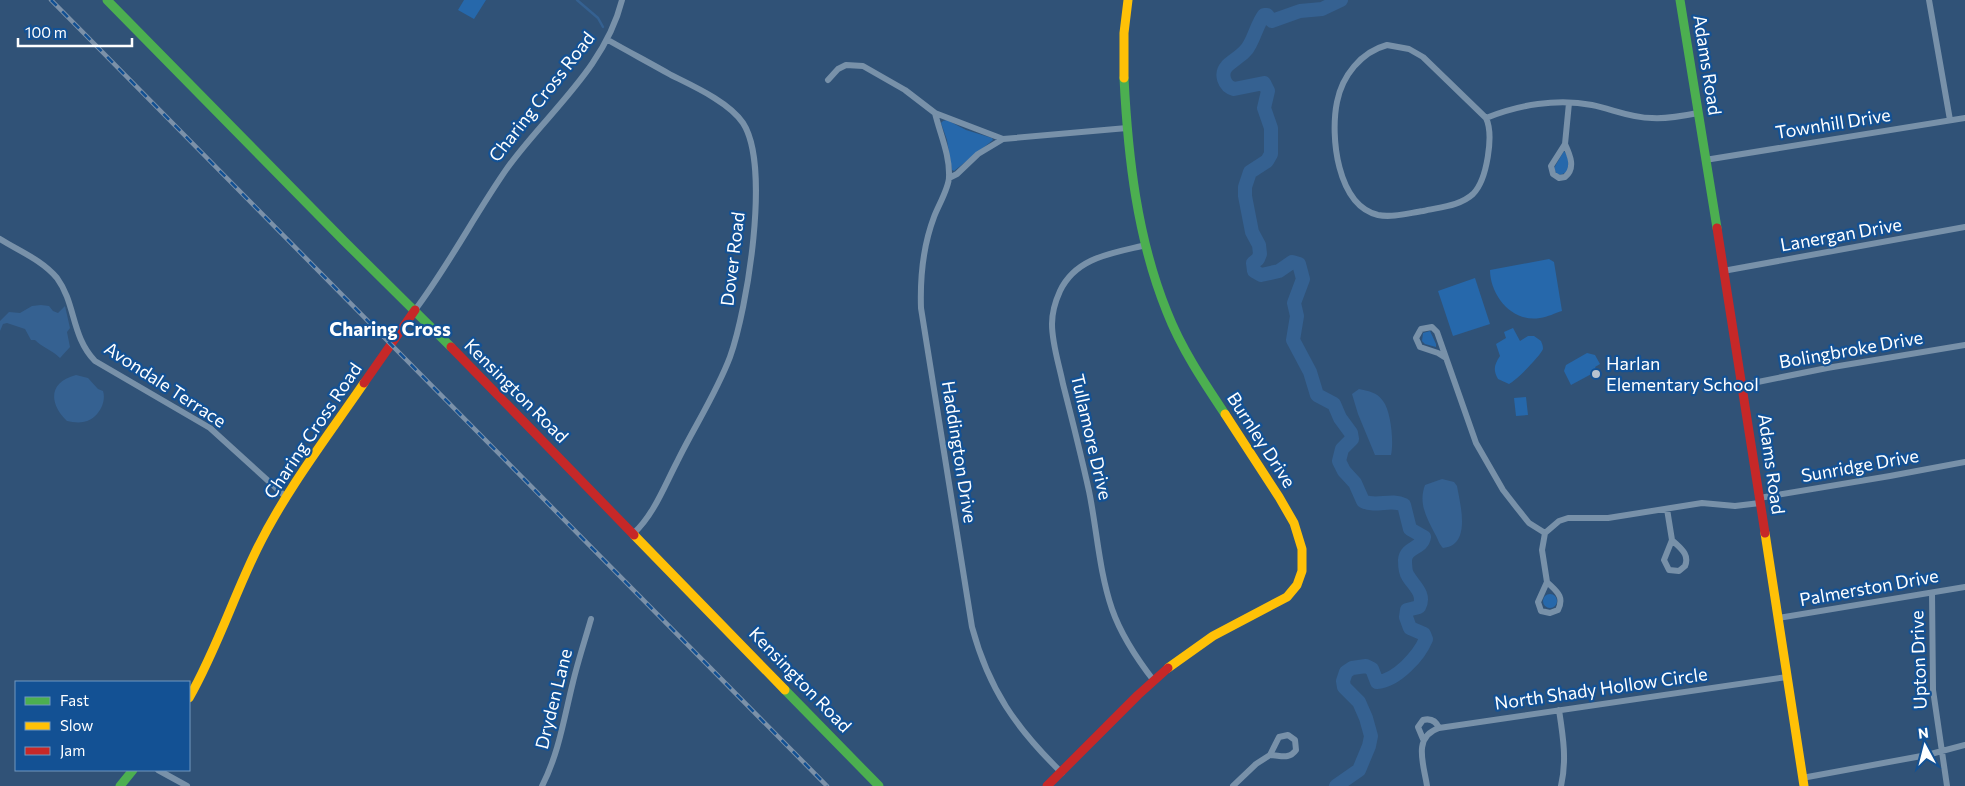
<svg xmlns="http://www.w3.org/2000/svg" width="1965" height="786" font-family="Commissioner,sans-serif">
  <rect width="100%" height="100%" fill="#305277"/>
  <path fill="#2668ab" d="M464,0H486L474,19L458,10Z
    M947,120L966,130L992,138L993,140L954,171L952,170L947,140L941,123L943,121Z
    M1564,151C1569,156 1569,165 1567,172L1560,175L1556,173L1554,168Z
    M1549,259L1554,262L1562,311C1555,313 1548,317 1540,318C1512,323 1490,295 1490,270Z
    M1475,278L1490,324L1453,336L1438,291Z
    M1513,328L1520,341L1528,336H1534L1541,341C1542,344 1543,345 1543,349C1541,355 1515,382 1509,384L1498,379C1493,370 1494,365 1500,356L1496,344L1506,338L1504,332Z
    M1430,331L1436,344V347L1425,344L1422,341L1423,333Z
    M1587,353L1595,355L1600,364L1595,367L1597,371L1571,385L1564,371L1566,365Z
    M1526,397L1528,415L1516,416L1514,398Z
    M1543 601a7 7 0 1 1 14 0a7 7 0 1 1-14 0Z"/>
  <path fill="#356191" d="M41,305L49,306L53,311L58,313L65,306L70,328L67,332L70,347L60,358C52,350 42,347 35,340H31L25,329L7,323L3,324L0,331V321L9,312L20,313L32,306Z
    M76,375L88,378L98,389L103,391C107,403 97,420 83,422C78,423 72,422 67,421C49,404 48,382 76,375Z
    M1359,389C1368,391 1377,392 1383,401C1391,411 1394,442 1391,455H1375L1358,414L1352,394Z
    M1442,479L1454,482L1457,486C1460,503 1472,546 1443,548C1439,544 1438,539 1435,534C1427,518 1418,504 1425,485Z"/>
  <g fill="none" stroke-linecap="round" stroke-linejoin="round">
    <path stroke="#356191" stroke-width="2.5" d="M577,0L598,18L603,27"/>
    <path stroke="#356191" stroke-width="14" d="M1336,786L1359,770L1369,746L1371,736L1366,718L1359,702L1344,687L1343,681L1346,672L1352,668L1366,666L1372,669L1377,682C1396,681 1419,656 1426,639L1424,634L1410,628L1406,617L1407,610L1419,607C1426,594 1413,585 1408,576C1405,572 1405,565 1405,560C1406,547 1422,549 1424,537L1410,529L1404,505C1391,498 1376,508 1363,501L1355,483L1344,471L1339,461L1342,449L1352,439L1351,433L1340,418L1334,404L1317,395L1310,372L1293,340L1297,316L1294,303L1303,279L1299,264L1292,262L1279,271L1261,275L1254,271L1253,263L1258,259L1260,254L1259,245L1252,232L1245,196V187L1250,172L1267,161L1271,154V128L1264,108L1268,91L1264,83L1234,89C1224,86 1220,74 1227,66C1235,58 1245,55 1250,44C1255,35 1258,23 1264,15H1267L1272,21L1300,11L1322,9L1341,0"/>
    <path stroke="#7891a9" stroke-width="6" d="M1929,0L1950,120
      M608,40C629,52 650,63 671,75C693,86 729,102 743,123C771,166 747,310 730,357C716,394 694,427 677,462C664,487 654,514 634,533
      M1387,45L1409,49L1423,57L1486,118C1494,135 1487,180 1473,194C1460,206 1440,207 1423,211C1409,213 1392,218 1378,215C1337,205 1330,136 1337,102C1342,76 1361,52 1387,45Z
      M828,80L838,69L846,65L863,66L905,90L935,113L1003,139
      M935,113C940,134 950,155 949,177C949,188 938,206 934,217C923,246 920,277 921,308L972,627C989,690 1016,728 1062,773
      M1486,118C1518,105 1557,98 1592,105C1612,109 1631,118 1652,118C1667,119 1683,116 1698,113
      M1565,144C1570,155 1576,168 1565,177L1559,178L1553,174L1551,166L1565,144L1569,103
      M1705,160L1965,118
      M949,178L957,174L978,154L1003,139L1127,128
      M0,239C19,251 42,260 57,278C76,304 71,336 95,361L210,428L286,497
      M1146,245C1113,253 1076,257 1060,291C1055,302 1052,313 1052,324C1052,344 1059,364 1063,384C1072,419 1081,455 1089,491C1097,530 1099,571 1112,609C1121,635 1137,659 1154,681
      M1723,271L1965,227
      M415,310C449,265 475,214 508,167C548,112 605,68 622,0
      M1446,358L1438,353L1420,347L1416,338L1421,329L1432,327L1437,332L1476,443L1503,490L1517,508L1529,523L1545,533
      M1743,385L1827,368L1965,345
      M1759,498L1890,476L1965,462
      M1667,509L1672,540L1664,560L1669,570L1679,571L1685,566C1690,554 1680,548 1672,540
      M1547,582C1556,591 1565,596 1558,610L1550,613L1541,611L1538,602L1547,582L1542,550L1545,533L1559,521L1568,518H1608L1702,503L1735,506L1760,503
      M1932,593L1933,690L1947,786
      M1778,618L1965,587
      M1559,710C1563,736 1567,760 1561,786
      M1423,739L1418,727L1423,720C1431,718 1436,721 1439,728
      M158,770L187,786
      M1802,778L1927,755L1965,745
      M542,786C559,753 564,718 573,682C578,661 585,640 591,619
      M1233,786L1256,764L1270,755L1279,737L1288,735L1295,740L1296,750C1289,760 1280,755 1270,755
      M1427,786C1424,765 1412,737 1439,728L1787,677"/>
    <path stroke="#4caf50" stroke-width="9" d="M107,0L344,241L451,347
      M1680,0L1717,228
      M1124,78C1128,157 1137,238 1167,312C1181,348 1203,381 1225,414
      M785,690L879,786
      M120,786L133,770"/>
    <path stroke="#ffc107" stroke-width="9" d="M1124,78V33L1128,0
      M1765,533L1804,786
      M634,535L785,690
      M1168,668L1213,636L1287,597L1297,585L1302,571V549L1294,523L1279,497L1225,414
      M189,698C216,651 233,598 257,549C286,490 327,437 364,383"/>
    <path stroke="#c62828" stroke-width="9" d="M1717,228L1765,533
      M451,347L634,535
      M364,383L415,310
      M1047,786L1138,695L1168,668"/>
    <g stroke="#7b91a9" stroke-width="4.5">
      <path id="rail" d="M51,0L827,786"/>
    </g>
    <use href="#rail" stroke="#135194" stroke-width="2.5" stroke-dasharray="8" stroke-linecap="butt"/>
  </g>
  <circle fill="#b7c2cf" stroke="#135194" stroke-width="2" cx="1596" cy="374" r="5"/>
  <g text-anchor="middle" stroke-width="4.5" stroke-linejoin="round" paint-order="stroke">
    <g font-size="18" fill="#fff" stroke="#135194">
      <text transform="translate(1707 65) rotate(81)" y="6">Adams Road</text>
      <text transform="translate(542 97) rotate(-52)" y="6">Charing Cross Road</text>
      <text transform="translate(1833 124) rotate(-9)" y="6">Townhill Drive</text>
      <text transform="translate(1841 235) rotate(-10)" y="6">Lanergan Drive</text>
      <text transform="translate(733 259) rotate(-83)" y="6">Dover Road</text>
      <text transform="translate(1851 350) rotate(-10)" y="6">Bolingbroke Drive</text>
      <text transform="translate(165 385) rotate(33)" y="6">Avondale Terrace</text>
      <text transform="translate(516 391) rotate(45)" y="6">Kensington Road</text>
      <text transform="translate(313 431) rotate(-56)" y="6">Charing Cross Road</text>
      <text transform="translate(1091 437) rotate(77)" y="6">Tullamore Drive</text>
      <text transform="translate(1261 440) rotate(57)" y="6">Burnley Drive</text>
      <text transform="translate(959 452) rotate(81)" y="6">Haddington Drive</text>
      <text transform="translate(1771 464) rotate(82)" y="6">Adams Road</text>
      <text transform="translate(1860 466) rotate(-10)" y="6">Sunridge Drive</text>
      <text transform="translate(1869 588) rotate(-10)" y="6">Palmerston Drive</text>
      <text transform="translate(1919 660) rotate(-92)" y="6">Upton Drive</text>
      <text transform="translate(800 680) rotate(46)" y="6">Kensington Road</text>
      <text transform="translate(1601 689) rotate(-8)" y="6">North Shady Hollow Circle</text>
      <text transform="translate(554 699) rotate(-76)" y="6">Dryden Lane</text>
    </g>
    <g font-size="18" fill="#fff" stroke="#135194" text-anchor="start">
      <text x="1606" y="370">Harlan<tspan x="1606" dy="21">Elementary School</tspan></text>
    </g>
    <g font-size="19" font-weight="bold" fill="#fff" stroke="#135194">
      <text x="390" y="336">Charing Cross</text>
    </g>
  </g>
  <rect x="15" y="681" width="175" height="90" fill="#135194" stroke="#7197bf"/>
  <rect x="25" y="697" width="25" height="8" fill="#4caf50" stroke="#7197bf"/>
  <text x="60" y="706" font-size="15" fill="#ffffff">Fast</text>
  <rect x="25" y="722" width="25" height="8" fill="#ffc107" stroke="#7197bf"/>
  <text x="60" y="731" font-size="15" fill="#ffffff">Slow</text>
  <rect x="25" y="747" width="25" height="8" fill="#c62828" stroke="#7197bf"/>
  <text x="60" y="756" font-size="15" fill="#ffffff">Jam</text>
  <g transform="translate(1925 746) rotate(353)" stroke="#135194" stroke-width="4" paint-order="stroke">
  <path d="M0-4L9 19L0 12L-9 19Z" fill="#ffffff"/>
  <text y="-8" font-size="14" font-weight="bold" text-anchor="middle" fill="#ffffff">N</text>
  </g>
  <path d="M18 38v8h114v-8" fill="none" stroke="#ffffff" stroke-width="2.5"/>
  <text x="25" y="38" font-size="15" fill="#ffffff" stroke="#135194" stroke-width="4" paint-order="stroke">100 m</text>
</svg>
